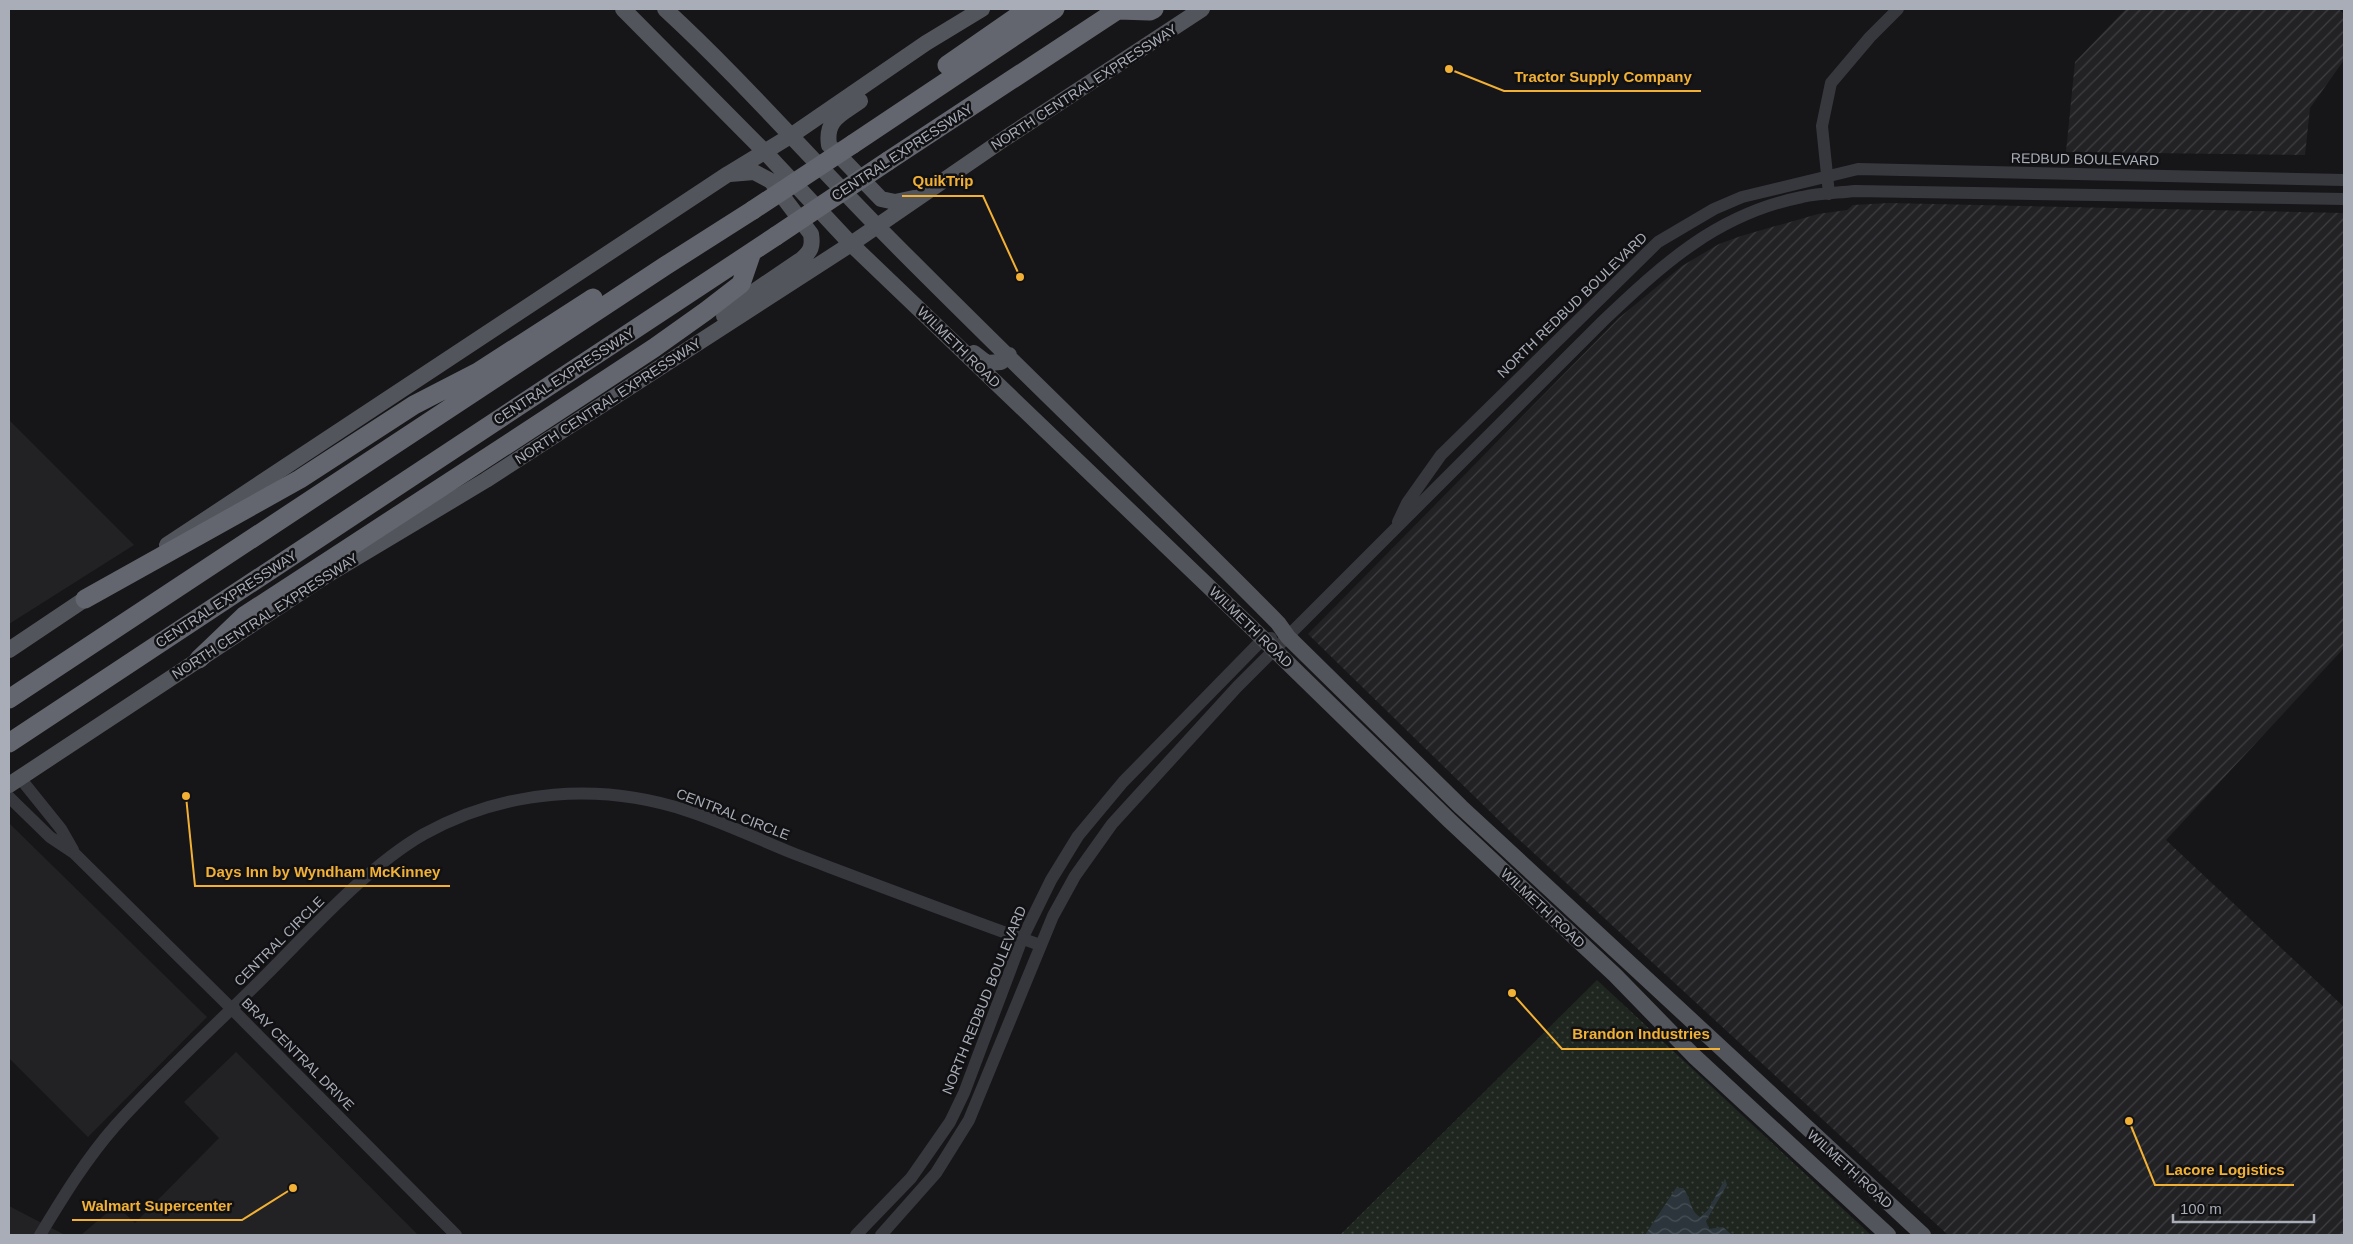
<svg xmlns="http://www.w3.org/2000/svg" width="2353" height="1244" font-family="Helvetica,sans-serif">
  <defs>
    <pattern id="industrial-furrows" width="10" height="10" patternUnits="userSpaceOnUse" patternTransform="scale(1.25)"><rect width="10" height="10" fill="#222225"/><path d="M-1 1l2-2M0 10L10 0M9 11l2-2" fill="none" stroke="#3f3f43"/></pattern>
    <pattern id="grass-dots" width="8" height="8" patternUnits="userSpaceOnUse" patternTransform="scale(1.25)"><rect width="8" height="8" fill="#1e261f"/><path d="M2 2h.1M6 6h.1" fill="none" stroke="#3c433d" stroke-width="1.8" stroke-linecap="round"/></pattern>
    <pattern id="water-waves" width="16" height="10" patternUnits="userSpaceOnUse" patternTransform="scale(1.25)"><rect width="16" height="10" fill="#2c353c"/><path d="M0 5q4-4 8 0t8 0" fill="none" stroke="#485056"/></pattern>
  </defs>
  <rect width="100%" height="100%" fill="#161618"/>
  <path fill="#222225" d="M9,420L134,545L9,624Z
    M10,824L207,1017L88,1137L9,1058Z
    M236,1052L418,1235H81L116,1205L135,1223L219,1138L184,1102Z
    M9,1206L65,1235H9Z"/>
  <path fill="url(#industrial-furrows)" d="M2126,9H2339L2344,14V60L2310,108L2305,155L2066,152L2075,62Z
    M1889,203L2344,213V648L2166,840L2344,1007V1235H1948L1512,833L1308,634L1619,318L1682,266L1719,244L1741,236L1818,214L1847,210L1853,205Z"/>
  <path fill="url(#grass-dots)" d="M1597,980L1871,1235H1340Z"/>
  <path fill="url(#water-waves)" d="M1725,1179L1727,1185L1706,1221L1709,1229L1723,1227L1732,1235H1645L1676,1188H1683C1691,1197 1689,1210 1700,1217L1708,1210Z"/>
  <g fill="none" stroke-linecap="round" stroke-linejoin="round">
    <path stroke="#37383d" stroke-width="12" d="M1829,194L1822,126L1831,83L1870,37L1898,9
      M1398,522L1407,503L1441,455L1658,242L1714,209L1742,197L1858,169L2344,180
      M20,778L61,829L73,850
      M9,797L50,837L74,853L232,1009L456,1235
      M40,1235C63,1197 86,1159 116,1125C163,1073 216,1025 266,975C312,929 368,866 424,834C505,789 601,782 688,811C725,823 760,840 795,854C877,885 958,916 1040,945
      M856,1235L911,1178L950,1122L964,1093L1022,939L1051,880L1078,836L1123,782L1263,639L1271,638
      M881,1235L936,1173L969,1120L1053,916L1075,876L1112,824L1237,687L1603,321C1663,264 1717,214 1802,197C1819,193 1837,193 1855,191L2344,199"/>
    <path stroke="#53555c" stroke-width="16" d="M623,9L764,151L851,244L1253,629L1449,820L1615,975L1694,1056L1888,1235
      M665,9C740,78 807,155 878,227C1010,361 1147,490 1278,623L1288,637L1461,807L1923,1235
      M860,101C842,114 825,119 829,145L881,199L895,202L914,198
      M724,316L743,299L802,259C811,251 813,246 811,234L771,181L754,172L730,174
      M974,353L987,363L1001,362L1009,355
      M167,545L728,174L792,135L926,43L982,9
      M9,650L94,593
      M9,785L324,577L486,480L851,244L1004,139L1202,9"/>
    <path stroke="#63666e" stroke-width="19" d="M1118,10L1150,11L1154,9
      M947,65L1028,9
      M853,144L1055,9
      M888,161L1119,9
      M85,599L300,479L414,405L478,372L593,298
      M199,659L244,616L546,419L654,348L706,311L741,284L752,252
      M9,699L665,266L753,210
      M9,743L776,236"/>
    <path stroke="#63666e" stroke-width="19" d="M753,210L853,144
      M776,236L888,161"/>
  </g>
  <g text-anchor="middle" stroke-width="5" stroke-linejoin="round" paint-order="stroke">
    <g font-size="14" fill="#a8adb8" stroke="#111113">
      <text transform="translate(1084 87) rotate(-33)" y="5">NORTH CENTRAL EXPRESSWAY</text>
      <text transform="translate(902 152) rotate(-33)" y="5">CENTRAL EXPRESSWAY</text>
      <text transform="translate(2085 159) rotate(1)" y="5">REDBUD BOULEVARD</text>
      <text transform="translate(1572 305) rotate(-44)" y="5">NORTH REDBUD BOULEVARD</text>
      <text transform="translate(959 347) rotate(44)" y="5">WILMETH ROAD</text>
      <text transform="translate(564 376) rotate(-33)" y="5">CENTRAL EXPRESSWAY</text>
      <text transform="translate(608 401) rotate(-33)" y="5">NORTH CENTRAL EXPRESSWAY</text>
      <text transform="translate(226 599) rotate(-33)" y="5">CENTRAL EXPRESSWAY</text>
      <text transform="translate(265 616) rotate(-33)" y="5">NORTH CENTRAL EXPRESSWAY</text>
      <text transform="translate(1251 627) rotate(44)" y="5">WILMETH ROAD</text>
      <text transform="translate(733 814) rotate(21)" y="5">CENTRAL CIRCLE</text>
      <text transform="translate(1543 908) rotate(43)" y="5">WILMETH ROAD</text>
      <text transform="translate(279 941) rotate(-45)" y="5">CENTRAL CIRCLE</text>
      <text transform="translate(984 1000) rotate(-68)" y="5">NORTH REDBUD BOULEVARD</text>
      <text transform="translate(298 1054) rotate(45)" y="5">BRAY CENTRAL DRIVE</text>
      <text transform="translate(1850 1169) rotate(42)" y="5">WILMETH ROAD</text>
    </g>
  </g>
  <path fill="none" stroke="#f2b134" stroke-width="2" d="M1449 69L1504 91H1701M1020 277L983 196H902M186 796L195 886H450M1512 993L1562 1049H1720M2129 1121L2155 1185H2294M293 1188L242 1220H72"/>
  <g fill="#f2b134" stroke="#111113" stroke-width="2">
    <circle cx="1449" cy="69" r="5"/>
    <circle cx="1020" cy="277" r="5"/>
    <circle cx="186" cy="796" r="5"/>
    <circle cx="1512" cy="993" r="5"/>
    <circle cx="2129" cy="1121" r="5"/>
    <circle cx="293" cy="1188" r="5"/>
  </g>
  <g font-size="15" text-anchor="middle" font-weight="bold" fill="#f2b134" stroke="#111113" stroke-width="5" stroke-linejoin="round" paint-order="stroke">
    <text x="1603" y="82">Tractor Supply Company</text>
    <text x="943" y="186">QuikTrip</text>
    <text x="323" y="877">Days Inn by Wyndham McKinney</text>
    <text x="1641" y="1039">Brandon Industries</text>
    <text x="2225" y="1175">Lacore Logistics</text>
    <text x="157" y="1211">Walmart Supercenter</text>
  </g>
  <rect width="2353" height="1244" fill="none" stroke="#a8adb8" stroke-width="20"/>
  <path d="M2173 1214v8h141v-8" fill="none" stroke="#a8adb8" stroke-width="2.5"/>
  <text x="2180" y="1214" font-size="15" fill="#a8adb8" stroke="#111113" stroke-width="4" paint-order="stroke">100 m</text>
</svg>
